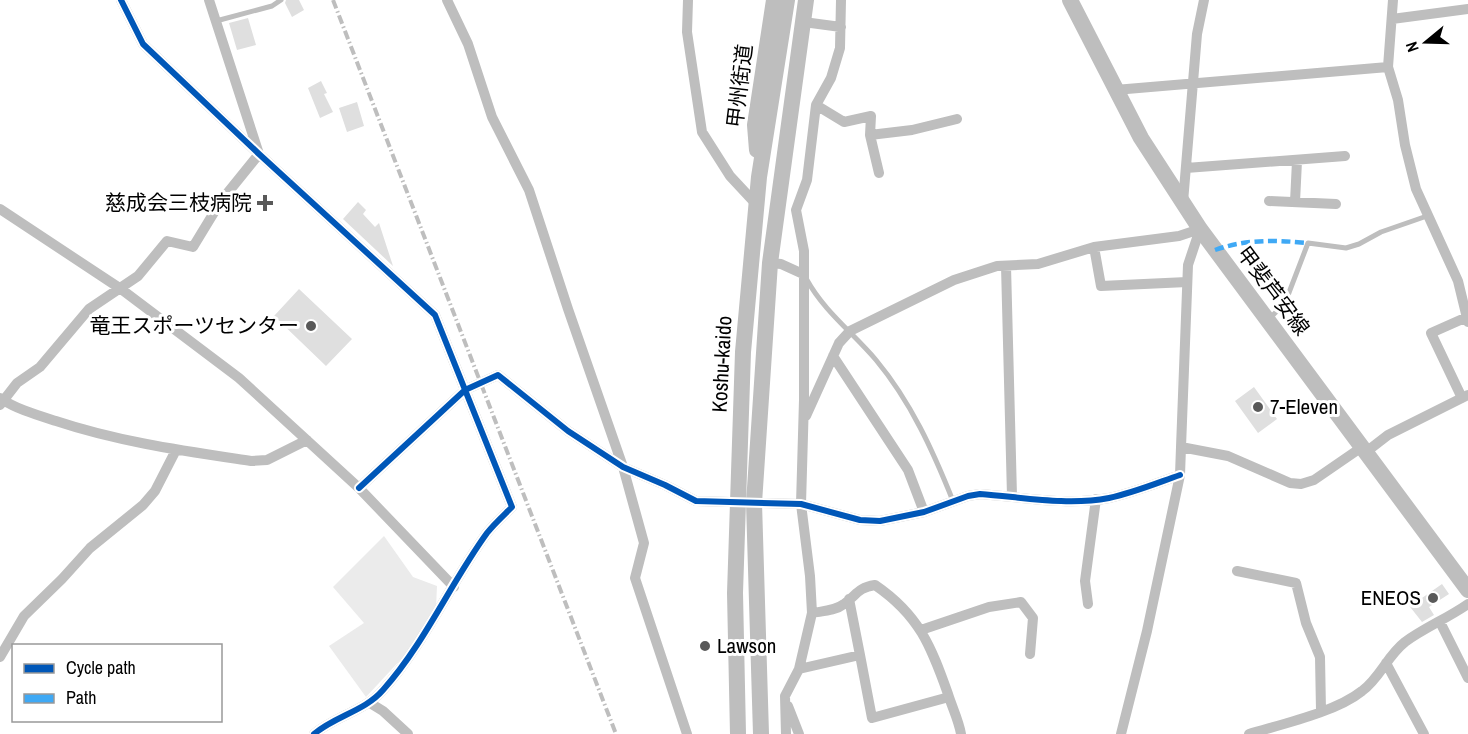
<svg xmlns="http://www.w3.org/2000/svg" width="1468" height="734" font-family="'Archivo Narrow','Noto Sans JP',sans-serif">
  <rect width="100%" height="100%" fill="#fff"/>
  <path fill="#ebebeb" d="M384,536L413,577L437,586L436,608L405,655L366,697L329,646L364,623L333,587Z"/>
  <path fill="#dfdfdf" d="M286,0H299L304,10L292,17L285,3Z
    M248,18L256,45L237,50L229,23Z
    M321,81L327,93L324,94L333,112L320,118L308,88Z
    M357,102L364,126L347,132L339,108Z
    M358,202L366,210L363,214L375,227L379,223L393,266L343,219Z
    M299,289L352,339L326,366L274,316Z
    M1254,387L1277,419L1258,433L1235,401Z
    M1442,584L1449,594L1429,607L1434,615L1422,622L1407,603L1419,594L1422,598Z"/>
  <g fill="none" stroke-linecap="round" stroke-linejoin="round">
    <path stroke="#bebebe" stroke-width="5" d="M216,21L272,6L281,0
      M807,280C824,311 853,333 876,360C911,402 933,451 953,501
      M1270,318L1285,303L1308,243L1346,248L1359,244L1381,232L1427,216"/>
    <path stroke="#bebebe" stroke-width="10" d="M121,0L143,44L259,154L435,315L512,507C504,515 494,524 487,533C450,584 425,643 383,690C365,711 335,716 314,734
      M447,0L468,44L492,117L529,190L568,309L623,467L644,543L635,578L687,734
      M688,0L687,32L702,132L730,176L757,205
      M1393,0L1388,67L1398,100L1405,145L1416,189L1458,281L1468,322
      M1392,19L1468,9
      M811,23L841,27
      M1115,90L1388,67
      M816,105L844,122L871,116L870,135L912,130L957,119
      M870,135L879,173
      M1186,168L1345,156
      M1269,201L1336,204
      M1183,202L1197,34L1204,0
      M1295,202L1297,161
      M0,209L121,289L239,378L359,488L454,587
      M1094,247L1101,286L1187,282
      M770,263L781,264L803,274
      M1006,266L1012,496
      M833,356L908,470L924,512
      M0,398C16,409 37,415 56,421C119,442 185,451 251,461L267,460L307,440
      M1462,398L1431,333L1467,317
      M0,405L17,383L40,367L89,309L138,276L167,241L193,247L221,201L259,154L209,0
      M806,416L839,343L850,331L954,280L997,266L1038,264L1094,247L1179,236L1200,229
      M1181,447L1188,265L1200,229
      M1366,452L1388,435L1468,395
      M359,488L465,390L498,375L568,431L623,467L665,485L696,501L801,504L860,520L880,521L924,512L968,496L980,494C1022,497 1067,506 1109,498C1133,493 1157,483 1180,475
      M1237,571L1296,583L1306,623L1320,657L1321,711
      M849,599L860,655
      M1088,604L1085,581L1096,499
      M812,613C823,611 835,611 844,604C857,595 857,588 875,585C919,615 931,646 948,694C952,707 959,721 961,734
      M1440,622L1468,678
      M921,630L989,607L1021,602L1033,618L1030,654
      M0,657L24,616L62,579L90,548L143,505L155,491L176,450
      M1386,663L1424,734
      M799,669L860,655L872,718L949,697
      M370,703L383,711L408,734
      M788,706L799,734
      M786,734L785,696L799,669L812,613L810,576L801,504L804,400V251L796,210L807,180L816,105L831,78L840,48L841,0
      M1121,734L1147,631L1180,475L1181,447L1228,456L1290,483L1301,484L1314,480L1362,447
      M1249,734C1282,724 1336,712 1362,691C1380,678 1387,656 1405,642C1424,628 1448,618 1468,604"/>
    <path stroke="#bebebe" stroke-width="16" d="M1070,0L1141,138L1200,229L1468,590"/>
    <path stroke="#bebebe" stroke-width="16" d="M757,150L755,125L774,0
      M738,734L735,593L743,352L759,177L787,0
      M761,734L754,503L770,263L806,0"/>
    <path stroke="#bebebe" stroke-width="4" stroke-dasharray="9 3 1.5 3" stroke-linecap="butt" d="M333,0L616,734"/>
    <path stroke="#3fa9f5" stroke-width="4.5" stroke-dasharray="9 4.5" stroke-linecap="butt" d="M1215,250C1246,239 1275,240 1308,243"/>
    <g stroke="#fff" stroke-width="10">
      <path id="cycleway" d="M121,0L143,44L259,154L435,315L512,507C504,515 494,524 487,533C450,584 425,643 383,690C365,711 335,716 314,734
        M359,488L465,390L498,375L568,431L623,467L665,485L696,501L801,504L860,520L880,521L924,512L968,496L980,494C1022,497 1067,506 1109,498C1133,493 1157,483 1180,475"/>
    </g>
    <use href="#cycleway" stroke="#0057b8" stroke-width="6"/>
  </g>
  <g fill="#595959" stroke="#fff" stroke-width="2">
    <path d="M262 194h6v6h6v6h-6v6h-6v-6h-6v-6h6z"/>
    <circle cx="311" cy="326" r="6"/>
    <circle cx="1258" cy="407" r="6"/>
    <circle cx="1433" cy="598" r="6"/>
    <circle cx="705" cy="646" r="6"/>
  </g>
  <g text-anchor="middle" stroke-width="6" stroke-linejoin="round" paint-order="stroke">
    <g font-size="21" fill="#000" stroke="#fff">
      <text transform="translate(740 86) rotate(-83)" y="7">甲州街道</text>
      <text transform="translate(1273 291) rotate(53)" y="7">甲斐芦安線</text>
      <text transform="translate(722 364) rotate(-87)" y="7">Koshu-kaido</text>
    </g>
    <g font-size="21" fill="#000" stroke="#fff" text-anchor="end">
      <text x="252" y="210">慈成会三枝病院</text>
      <text x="299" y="333">竜王スポーツセンター</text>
      <text x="1270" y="414" text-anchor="start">7-Eleven</text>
      <text x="1421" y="605">ENEOS</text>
      <text x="717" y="653" text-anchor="start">Lawson</text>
    </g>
  </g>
  <rect x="12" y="644" width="210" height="78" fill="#ffffff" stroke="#999999" stroke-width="1.5"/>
  <rect x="24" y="664" width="30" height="9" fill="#0057b8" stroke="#999999" stroke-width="1.5"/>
  <text x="66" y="674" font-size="18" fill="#000000">Cycle path</text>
  <rect x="24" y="694" width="30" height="9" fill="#3fa9f5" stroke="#999999" stroke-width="1.5"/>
  <text x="66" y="704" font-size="18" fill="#000000">Path</text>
  <g transform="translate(1426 42) rotate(251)" stroke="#ffffff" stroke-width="4.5" paint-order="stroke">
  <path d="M0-4.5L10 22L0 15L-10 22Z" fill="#000000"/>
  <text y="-9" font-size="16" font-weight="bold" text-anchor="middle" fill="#000000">N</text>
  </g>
</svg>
